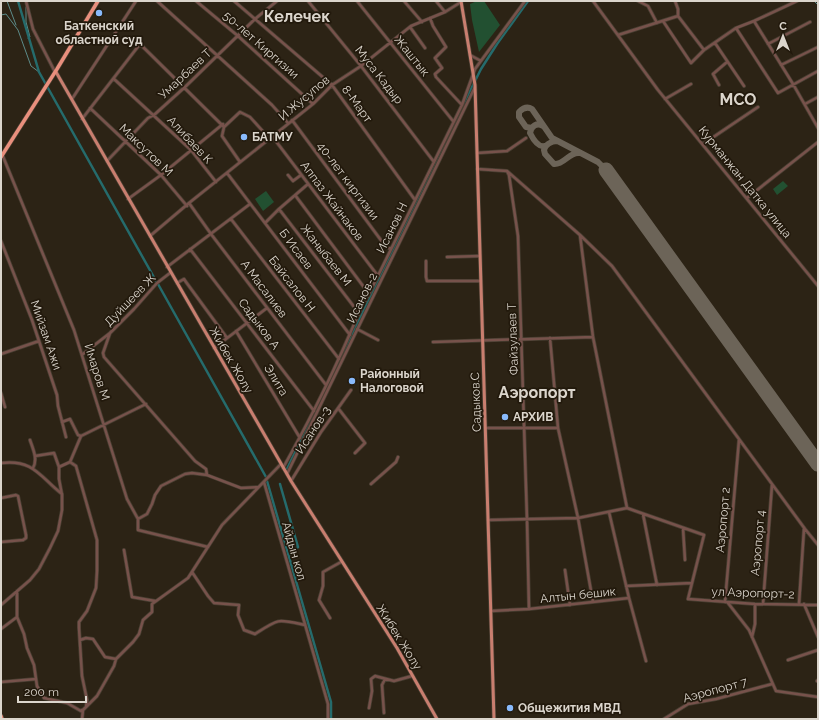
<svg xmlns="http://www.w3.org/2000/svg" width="819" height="720" font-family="Raleway,sans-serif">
  <rect width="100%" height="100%" fill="#2c2315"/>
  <path fill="#225031" d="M477,1H484L500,25L479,52L472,20L470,4Z
    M783,181L788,186L777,195L773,189Z
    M266,191L274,202L263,211L255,199Z"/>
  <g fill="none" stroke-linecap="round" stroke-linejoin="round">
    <path stroke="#5c8b89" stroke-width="1" d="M7,1L16,25
      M814,1L818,5
      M26,7V22L30,37L28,38
      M1,15L6,14L18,30L31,66L39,72"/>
    <path stroke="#256b6c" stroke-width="2.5" d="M18,1L39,72L156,281
      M462,107L481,69L497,44L528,1
      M158,284L266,477
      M287,469L455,122
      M267,481L331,702V719
      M280,484L298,547L289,555"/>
    <path stroke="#6c6458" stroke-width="6" d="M543,126C537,122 531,126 530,133C533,139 538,148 545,146
      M532,128L526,127L519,117V112C523,108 527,106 532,109L552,138L598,162L606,170
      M557,141C551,141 545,145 544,150L545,154L554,164C564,165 569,152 579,153"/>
    <path stroke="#6c6458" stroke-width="15" d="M606,170L818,464"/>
    <g stroke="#483f32" stroke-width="4">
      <path id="minor" d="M26,1L33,29L55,72
        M157,1L272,105L288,123
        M196,1L238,36L313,104
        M234,1L332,85L415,200
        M308,1L361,66L434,162
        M357,1L453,121
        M404,1L422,22
        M436,1L445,12
        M593,1L658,90L818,286
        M638,1L648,6L657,23
        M675,1L678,9V16
        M678,16L704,50
        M430,18L433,26L446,47L435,58L442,68L435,74L436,77L462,105
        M663,21L691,63L704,50L736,28L754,21L797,1
        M754,21L793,84L818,128
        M410,27L425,48
        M736,28L778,93L818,71
        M618,35L678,16
        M715,43L744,86
        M768,44L810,22
        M470,55L481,61
        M781,65L818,47
        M114,79L191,150L216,182
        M719,85L713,74L727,62
        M72,99L136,1
        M665,99L691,84
        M805,104L818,97
        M90,108L161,175L187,206
        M82,119L140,44L224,127
        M292,120L386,247L391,249
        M272,136L378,276
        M703,144L758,107
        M477,153L507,151L526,138
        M2,154L74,330L127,499L138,519V530L208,547
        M107,161L148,118L154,115L185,87L255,19L277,1
        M240,162L222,136L224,127L240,112L250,117L269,138
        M477,169L507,171L509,175L518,236L527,519L529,609
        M507,171L580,235L593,337L627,508L704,535L688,599L755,604L818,605
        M227,173L350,335
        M288,175L293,181L301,175
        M295,195L369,294
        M747,198L818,142
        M128,199L161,175L223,124
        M189,203L211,234L326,385
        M279,209L358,312
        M231,219L339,359
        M265,223L279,209L308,184
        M580,235L612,266L805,529L818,545
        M150,236L189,203L313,104L332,85L361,66L411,26L445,12L461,2
        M1,241L32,320L57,395L58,406L66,437
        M190,249L314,411
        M447,257L480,256
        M426,261V277L427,281H481
        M167,267L250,204
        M177,283L184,279L186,282L227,338
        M357,329L378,340
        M236,331L300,438
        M110,333L103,353L104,357L195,461L206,469L207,475
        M550,338L558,428
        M433,342L593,337
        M214,348L267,308
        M1,354L39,341
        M83,354L110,333L134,309L157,283L170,273
        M1,393L5,407
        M338,408L365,443L355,453
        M62,422L70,419L78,435L81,436
        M486,428H558L578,518L593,602
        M81,436L146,404
        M30,440C33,449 38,459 33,468
        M70,462L76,466L97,540V571L96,588L87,611L79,622V628L82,676L87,700L86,707
        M1,463C34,459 40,477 62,494
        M59,467L70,462L81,436
        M283,468C303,432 322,396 339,358C349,337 357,315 369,294L462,105L475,69L525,1
        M287,474L475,87
        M291,481L321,432L351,390
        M264,482L328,704V719
        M371,484L396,462L398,457
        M1,498L16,495L18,496L26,535V538L23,540L1,542
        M609,512L629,598L646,661
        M643,514L657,585
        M138,519L147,514L152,504L155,495L161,486L185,474L192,473L207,475L241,488L259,487
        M488,520L578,518L627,508
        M683,528L685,560
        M124,550L132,597L155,601
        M565,570L570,605
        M192,572L208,596L214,603L239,605L238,615L244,630L255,634C280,618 277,619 305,625
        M626,586L692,583
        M17,591V617L24,634L27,648L34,665L37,686L44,698L67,703L81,711L82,710
        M725,602L739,440
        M728,603L749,630L776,691L818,697
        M763,604L772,485
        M799,604L804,529
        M804,604L818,637
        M1,605L30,580L39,569L50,548L58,531L62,510V495L59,479V467L54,453L35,456
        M491,611L529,609L629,598
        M330,618L319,600L323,586V572L341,562
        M1,629L17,617
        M752,637L755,624V604
        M80,640L86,638L93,639L105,657L116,659
        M788,660L818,650
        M817,681L818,680
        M1,682L36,679
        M369,708L372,691L371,679L375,676L394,681L412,676
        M384,713L382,685L385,679
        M82,719L83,710L97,696L114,666L116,659L133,642L139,634L143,620L152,612V604L188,578L222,525L281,464
        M664,719L688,704L716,699L772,684"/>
    </g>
    <g stroke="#483f32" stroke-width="4.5">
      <path id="major" d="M461,1L475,85L494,719
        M56,72L291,481L397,648L437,719"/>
    </g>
    <g stroke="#483f32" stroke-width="5">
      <path id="highway" d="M1,157L57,69L98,1
        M1,716L2,719"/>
    </g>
    <use href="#minor" stroke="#77524b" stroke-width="2.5"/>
    <use href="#major" stroke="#c97e6f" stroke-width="3"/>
    <use href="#highway" stroke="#e98f7d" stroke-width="3.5"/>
  </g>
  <g fill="#89bafc" stroke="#22190c" stroke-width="1.5">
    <circle cx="99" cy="13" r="4"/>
    <circle cx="244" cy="137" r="4"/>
    <circle cx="352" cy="381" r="4"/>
    <circle cx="505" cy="417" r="4"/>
    <circle cx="510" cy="708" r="4"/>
  </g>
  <g text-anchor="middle" stroke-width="3.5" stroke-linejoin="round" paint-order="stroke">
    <g font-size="12" font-weight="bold" fill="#dbd5cc" stroke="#22190c" text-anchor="start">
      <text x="99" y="30" text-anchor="middle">Баткенский<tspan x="99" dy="14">областной суд</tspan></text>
      <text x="252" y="141">БАТМУ</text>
      <text x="360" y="378">Районный<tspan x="360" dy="14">Налоговой</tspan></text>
      <text x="513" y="421">АРХИВ</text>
      <text x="518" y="712">Общежития МВД</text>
    </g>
    <g font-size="12" fill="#dbd5cc" stroke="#22190c">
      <text transform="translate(261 45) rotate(41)" y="4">50-лет Киргизии</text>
      <text transform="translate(412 56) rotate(51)" y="4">Жаштык</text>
      <text transform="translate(185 74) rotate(-43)" y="4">Умарбаев Т</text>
      <text transform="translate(379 75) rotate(52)" y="4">Муса Кадыр</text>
      <text transform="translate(304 98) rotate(-40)" y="4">И.Жусупов</text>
      <text transform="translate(357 104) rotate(54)" y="4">8-Март</text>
      <text transform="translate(190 140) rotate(47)" y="4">Алибаев К</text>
      <text transform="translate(146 150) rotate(44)" y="4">Максутов М</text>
      <text transform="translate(348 181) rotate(53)" y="4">40-лет киргизии</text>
      <text transform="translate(745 182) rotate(51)" y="4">Курманжан Датка улица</text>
      <text transform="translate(332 201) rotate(53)" y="4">Аппаз Жайнаков</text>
      <text transform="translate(392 228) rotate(-64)" y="4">Исанов Н</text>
      <text transform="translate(296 249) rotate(53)" y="4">Б Исаев</text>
      <text transform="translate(326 255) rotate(52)" y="4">Жаныбаев М</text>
      <text transform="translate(292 284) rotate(52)" y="4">Байсалов Н</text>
      <text transform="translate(264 289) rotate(53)" y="4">А Масалиев</text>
      <text transform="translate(362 298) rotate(-64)" y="4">Исанов-2</text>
      <text transform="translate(130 300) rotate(-46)" y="4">Дуйшеев Ж</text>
      <text transform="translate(259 324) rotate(53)" y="4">Садыков А</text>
      <text transform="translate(46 335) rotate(71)" y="4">Мийзам Ажи</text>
      <text transform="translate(513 339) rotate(-92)" y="4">Файзулаев Т</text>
      <text transform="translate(231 360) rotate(60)" y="4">Жибек Жолу</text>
      <text transform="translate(97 372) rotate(72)" y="4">Имаров М</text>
      <text transform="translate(276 380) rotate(59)" y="4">Элита</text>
      <text transform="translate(476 402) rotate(-92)" y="4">Садыков.С</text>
      <text transform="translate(313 430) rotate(-57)" y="4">Исанов-3</text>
      <text transform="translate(723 520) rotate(-85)" y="4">Аэропорт 2</text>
      <text transform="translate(758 543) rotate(-85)" y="4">Аэропорт 4</text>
      <text transform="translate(294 551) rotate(74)" y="4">Айдын кол</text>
      <text transform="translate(753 593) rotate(2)" y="4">ул Аэропорт-2</text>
      <text transform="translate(578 595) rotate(-6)" y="4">Алтын бешик</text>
      <text transform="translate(399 637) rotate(58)" y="4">Жибек Жолу</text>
      <text transform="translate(715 690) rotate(-15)" y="4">Аэропорт 7</text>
    </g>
    <g font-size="16" font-weight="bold" fill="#dbd5cc" stroke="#22190c">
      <text x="297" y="22">Келечек</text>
      <text x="738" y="105">МСО</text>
      <text x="537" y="398">Аэропорт</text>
    </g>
  </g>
  <rect width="819" height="720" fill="none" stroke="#dbd5cc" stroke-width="4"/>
  <g transform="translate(783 36)" stroke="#22190c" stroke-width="3" paint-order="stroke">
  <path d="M0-3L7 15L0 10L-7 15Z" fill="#dbd5cc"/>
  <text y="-6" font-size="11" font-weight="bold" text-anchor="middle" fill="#dbd5cc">С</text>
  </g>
  <path d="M18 696v6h68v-6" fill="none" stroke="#dbd5cc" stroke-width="2"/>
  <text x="24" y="696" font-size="12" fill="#dbd5cc" stroke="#22190c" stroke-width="3" paint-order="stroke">200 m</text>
</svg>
